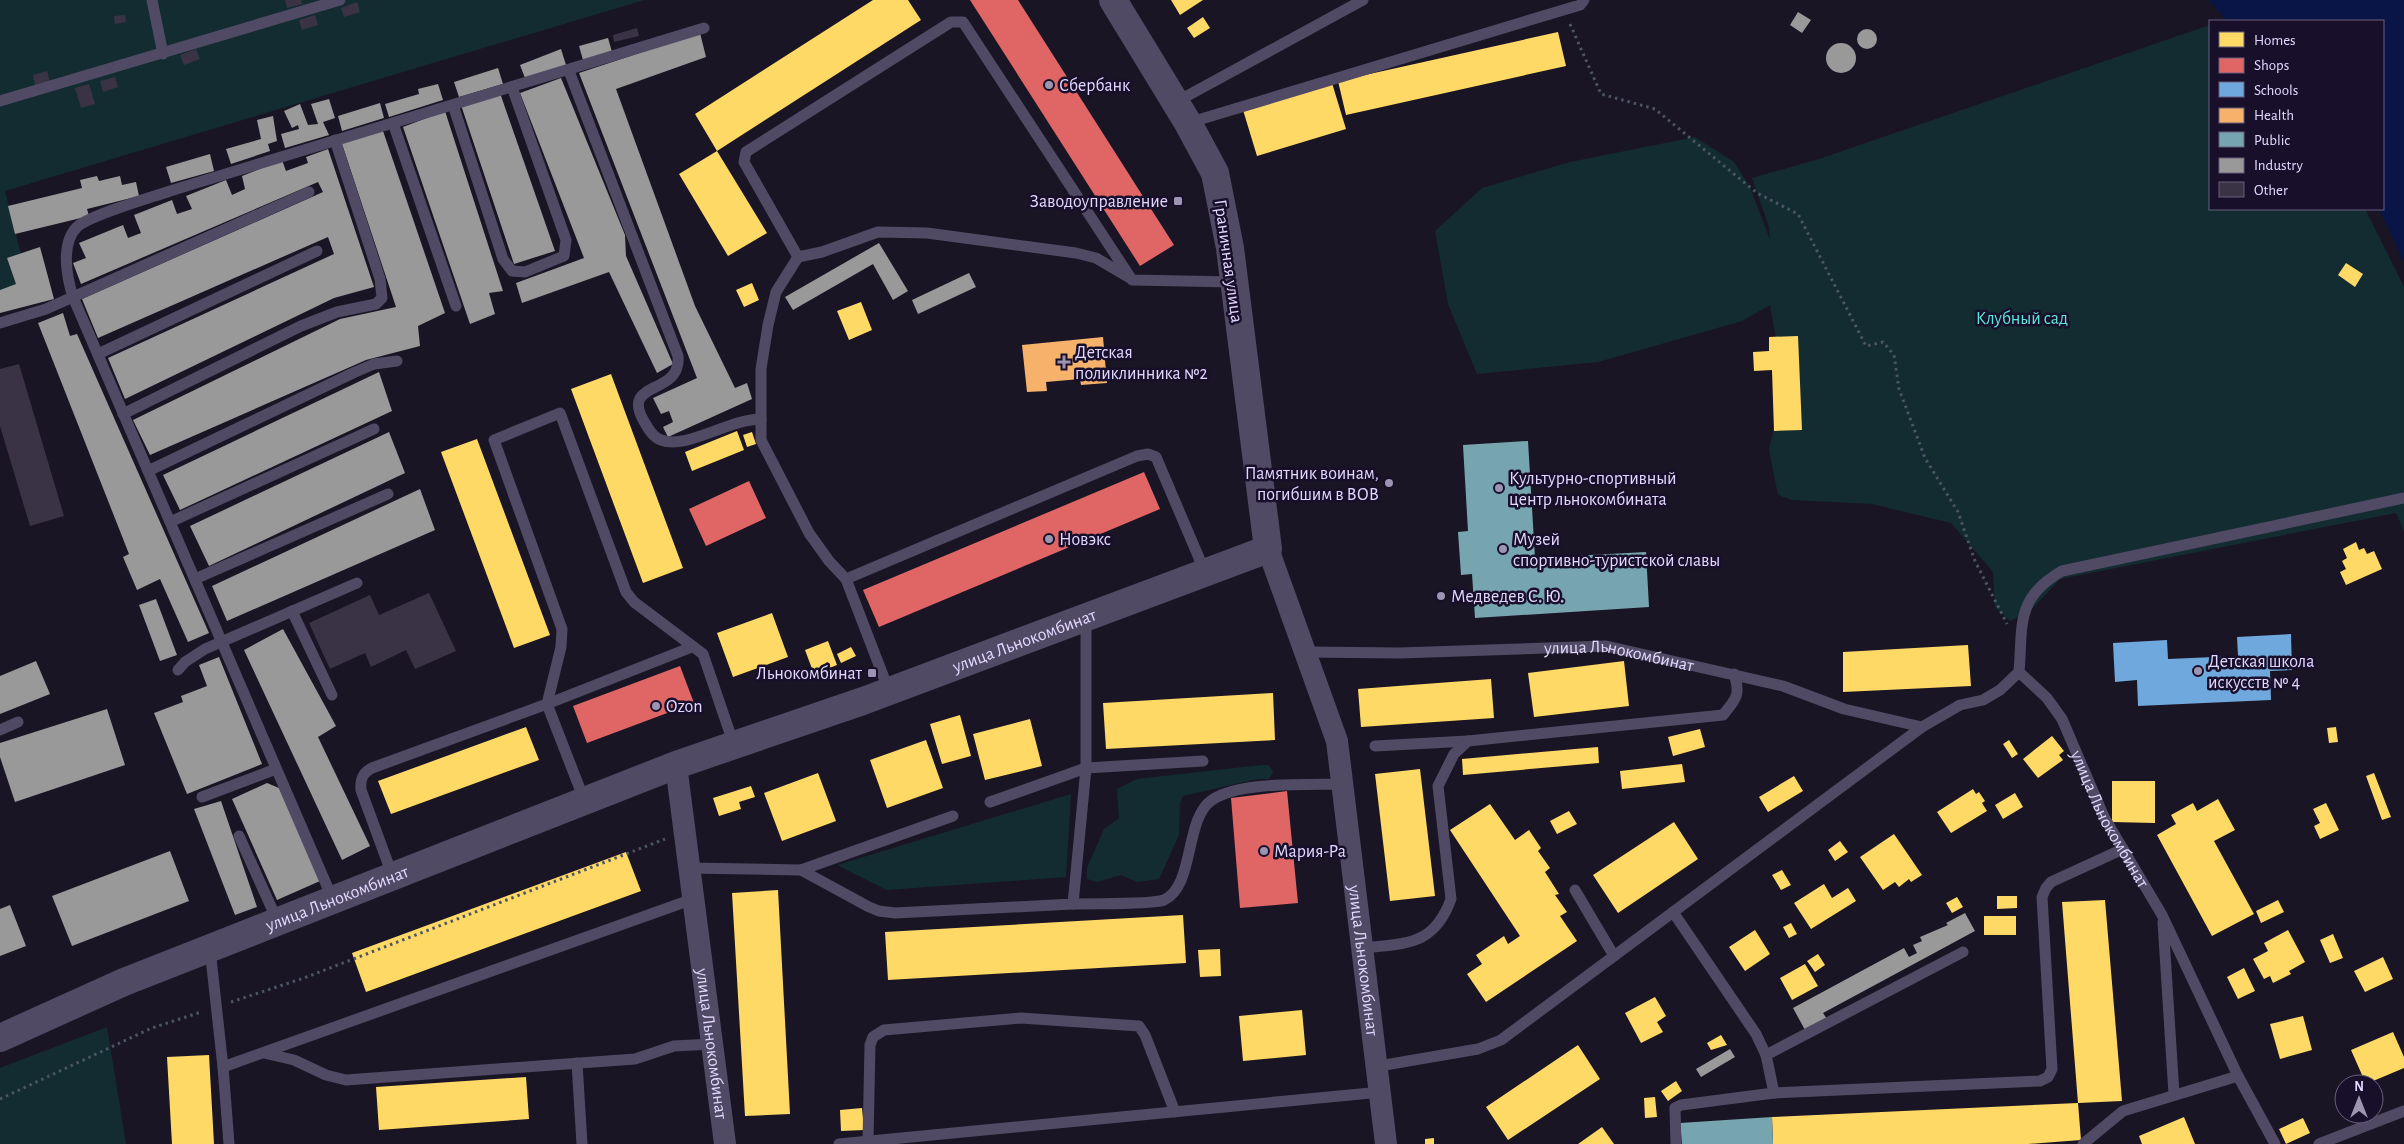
<svg xmlns="http://www.w3.org/2000/svg" width="2404" height="1144" font-family="'Alegreya Sans',sans-serif">
  <rect width="100%" height="100%" fill="#1a1524"/>
  <path fill="#132c32" d="M0,0H644L5,191L30,290L0,299Z
    M2210,25V209H2365L2404,287V531L2396,513L2060,579L2029,612L2010,621L1995,607L1993,572L1951,523L1872,504L1792,500L1778,495L1769,450L1784,383L1770,305L1742,321L1598,362L1477,374L1448,304L1435,231L1482,188L1570,162L1695,137L1734,162L1750,187L1770,240L1769,227L1752,178L1819,159Z
    M1261,765H1269L1273,772L1269,779H1257L1183,796L1180,803L1179,835L1159,879L1137,882L1121,875L1097,882L1087,879V868L1104,829L1119,818L1117,789L1137,779Z
    M1071,794L1066,877L887,890L837,865Z
    M107,1027L126,1144H0V1068Z"/>
  <path fill="#0a1547" d="M2209,0H2404V262L2379,209H2383V21H2227Z"/>
  <path fill="#ffd966" d="M873,0H908L921,20L717,151L695,114Z
    M1171,0H1203L1180,15Z
    M1203,17L1210,28L1194,38L1187,28Z
    M1558,32L1566,66L1346,115L1338,81Z
    M1332,83L1346,129L1257,156L1243,110Z
    M717,151L767,233L728,256L679,174Z
    M2346,263L2363,274L2355,287L2338,275Z
    M752,283L759,300L744,307L736,290Z
    M861,302L872,330L849,340L837,311Z
    M1798,336L1802,430L1774,431L1772,370L1754,371L1753,352L1769,351V337Z
    M611,374L683,568L643,583L571,389Z
    M737,431L744,450L692,471L685,452Z
    M752,432L756,444L747,447L743,435Z
    M477,439L550,635L514,648L441,452Z
    M2356,542L2359,550L2364,548L2367,554L2374,551L2382,569L2346,585L2340,572L2346,569L2342,561L2347,558L2343,549Z
    M772,613L788,657L733,677L717,633Z
    M828,641L837,665L814,674L805,650Z
    M1968,645L1971,686L1843,692V652Z
    M851,647L856,656L841,663L837,654Z
    M1624,661L1629,706L1534,717L1528,673Z
    M1491,679L1494,718L1361,727L1358,689Z
    M1273,693L1275,740L1106,749L1103,703Z
    M960,715L971,756L942,764L930,724Z
    M1030,719L1042,766L985,780L973,734Z
    M526,727L539,760L391,814L378,781Z
    M2336,727L2338,742L2329,743L2327,728Z
    M1700,729L1705,747L1673,756L1668,737Z
    M2052,736L2064,751L2059,755L2063,760L2038,778L2023,759Z
    M926,740L943,788L887,808L870,760Z
    M2009,740L2018,754L2012,758L2003,744Z
    M1598,747L1599,763L1463,775L1462,759Z
    M1682,764L1685,782L1622,789L1620,771Z
    M1420,769L1435,896L1390,901L1375,774Z
    M818,773L836,821L782,841L764,793Z
    M2374,773L2391,817L2382,820L2366,776Z
    M1794,776L1803,791L1768,812L1759,797Z
    M2112,781H2155V823L2112,822Z
    M751,786L755,797L739,802L741,809L719,816L713,798Z
    M1973,789L1976,794L1979,792L1985,801L1982,803L1987,811L1951,833L1937,812Z
    M2015,793L2023,807L2003,819L1995,805Z
    M2218,799L2235,830L2214,841L2254,914L2212,936L2157,835L2176,824L2171,815L2193,803L2197,811Z
    M2326,803L2339,830L2320,839L2314,826L2320,823L2313,809Z
    M1490,804L1515,840L1529,830L1541,848L1538,851L1550,868L1545,872L1559,894L1555,895L1567,912L1560,916L1577,941L1486,1002L1467,974L1482,964L1476,955L1504,936L1508,944L1520,936L1450,830Z
    M1569,811L1577,824L1557,834L1550,821Z
    M1674,822L1698,859L1618,913L1593,875Z
    M1894,834L1922,875L1911,882L1909,879L1899,887L1895,882L1883,890L1860,857Z
    M1840,841L1848,852L1835,861L1828,850Z
    M626,852L641,891L366,992L352,953Z
    M1782,870L1791,885L1781,890L1772,875Z
    M1824,884L1832,898L1848,888L1856,901L1811,929L1794,903Z
    M778,890L790,1114L745,1116L732,893Z
    M1997,896H2017V908L1997,909Z
    M1957,897L1963,907L1952,913L1946,903Z
    M2105,900L2122,1101L2078,1103L2062,902Z
    M2278,900L2284,912L2261,923L2256,911Z
    M1183,915L1186,963L888,980L885,932Z
    M1984,916H2016V935H1984Z
    M1791,923L1797,934L1789,938L1783,927Z
    M1755,930L1770,954L1745,971L1729,947Z
    M2288,930L2305,962L2289,971L2291,974L2273,983L2270,976L2264,979L2253,959L2268,951L2264,943Z
    M2333,934L2343,958L2330,963L2320,940Z
    M1220,949L1221,976L1200,977L1198,950Z
    M1818,954L1825,965L1815,972L1807,961Z
    M2383,957L2393,979L2365,992L2354,971Z
    M1805,964L1818,986L1792,1000L1780,978Z
    M2244,968L2255,991L2238,999L2227,977Z
    M1655,997L1666,1016L1657,1022L1663,1032L1641,1043L1625,1013Z
    M1302,1010L1306,1055L1243,1061L1239,1016Z
    M2303,1016L2312,1050L2280,1059L2270,1024Z
    M2393,1032L2404,1057V1068L2366,1084L2351,1050Z
    M1721,1035L1727,1045L1711,1050L1707,1043Z
    M1578,1045L1600,1079L1508,1140L1486,1107Z
    M209,1055L214,1144H172L167,1057Z
    M526,1077L529,1119L379,1130L376,1087Z
    M1676,1081L1682,1091L1668,1101L1661,1091Z
    M1655,1097L1657,1117L1645,1118L1644,1098Z
    M2078,1103L2081,1140L2028,1144H1773L1772,1117Z
    M862,1108L864,1130L841,1131L840,1110Z
    M2184,1117L2195,1144H2142L2139,1136Z
    M2303,1118L2310,1133L2286,1144L2279,1129Z
    M1602,1127L1614,1144H1578Z
    M1434,1138V1144H1425V1139Z"/>
  <path fill="#e06666" d="M970,0H1018L1174,245L1140,266Z
    M1144,472L1160,509L879,627L863,590Z
    M749,481L766,518L706,546L689,509Z
    M680,666L694,703L587,743L573,706Z
    M1287,791L1298,903L1240,908L1231,798Z"/>
  <path fill="#6fa8dc" d="M2291,634L2292,670L2270,671L2271,700L2138,706L2137,680L2115,682L2113,643L2167,640L2168,659L2238,656L2237,637Z"/>
  <path fill="#f6b26b" d="M1103,337L1107,383L1081,385L1080,379L1046,382L1047,391L1027,392L1022,345Z"/>
  <path fill="#76a5af" d="M1528,441L1535,558L1646,552L1649,607L1475,618L1472,574L1461,575L1458,532L1468,531L1463,445Z
    M1772,1117L1773,1144H1682L1680,1123Z"/>
  <path fill="#999" d="M1798,12L1811,20L1802,33L1790,25Z
    M1857 39a10 10 0 1 1 20 0a10 10 0 1 1-20 0Z
    M700,33L706,57L616,89L695,306L735,388L747,383L752,399L668,437L663,427L673,422L669,411L661,414L653,398L697,378L579,73Z
    M608,38L612,52L583,60L579,46Z
    M1826 58a15 15 0 1 1 30 0a15 15 0 1 1-30 0Z
    M561,49L566,65L525,78L520,65Z
    M498,68L503,84L459,97L454,82Z
    M561,78L625,235L626,256L673,364L657,373L609,272L522,303L516,283L584,258L520,93Z
    M438,84L443,100L389,117L385,104L419,94L418,89Z
    M500,93L555,251L514,264L461,105Z
    M329,99L335,118L323,122L329,135L285,148L281,134L299,129L298,125L292,128L284,111L300,104L308,125L318,124L311,104Z
    M380,103L384,118L342,131L338,116Z
    M445,111L503,291L489,293L495,314L470,324L403,127Z
    M273,116L277,141L268,144L270,151L231,164L226,149L261,139L257,120Z
    M382,128L445,313L418,326L420,346L366,360L150,455L133,420L340,319L396,307L341,141Z
    M328,149L374,287L334,298L125,399L108,358L334,254L328,237L98,338L82,299L323,192L318,182L81,284L73,263L86,258L79,243L123,225L128,238L141,233L134,215L172,200L177,214L192,209L186,196L226,180L232,195L245,189L242,176L282,160L286,171L308,163L306,157Z
    M210,154L214,171L171,183L166,167Z
    M97,176L99,181L120,176L122,185L136,182L139,196L87,209L89,216L15,234L8,206L82,188L80,180Z
    M879,243L908,291L893,300L873,264L793,310L785,297Z
    M40,247L54,299L0,313V290L16,284L7,258Z
    M969,273L976,287L918,314L912,300Z
    M63,313L70,336L77,334L209,633L188,642L160,579L137,590L123,557L129,554L38,323Z
    M379,372L392,411L180,510L163,475Z
    M389,432L405,473L209,566L190,526Z
    M420,489L435,530L227,621L212,586Z
    M156,599L177,655L160,661L139,605Z
    M283,629L336,726L318,737L370,846L342,860L244,650Z
    M219,657L262,764L187,794L154,713L183,702L181,696L207,686L199,665Z
    M36,661L50,694L0,714V676Z
    M107,709L125,765L15,802L0,757V743Z
    M267,783L279,788L320,881L277,900L232,799Z
    M221,801L257,907L235,915L194,809Z
    M170,851L189,901L72,946L52,896Z
    M10,905L26,946L0,956V909Z
    M1965,913L1975,931L1823,1013L1827,1019L1805,1030L1793,1008L1904,948L1909,957L1917,953L1913,945L1922,941L1920,937L1948,925L1946,923Z
    M1730,1049L1735,1057L1701,1077L1696,1069Z"/>
  <path fill="#3a3346" d="M285,0H301L302,4L287,8Z
    M357,2L360,12L344,17L341,8Z
    M125,15L126,22L115,24L114,16Z
    M315,15L318,25L302,30L299,20Z
    M637,28L639,36L614,42L613,35Z
    M196,49L200,59L184,65L180,55Z
    M47,71L50,82L35,85L33,75Z
    M115,77L118,87L103,92L100,81Z
    M89,84L95,104L81,108L75,88Z
    M19,364L64,516L30,526L0,426V369Z
    M429,593L456,651L415,669L406,650L371,667L365,653L330,669L309,623L370,595L379,615Z"/>
  <g fill="none" stroke-linecap="round" stroke-linejoin="round">
    <path stroke="#4b5566" stroke-width="3" stroke-dasharray="2.5 4" stroke-linecap="butt" d="M1570,24L1601,94L1655,109L1757,193L1798,214L1866,346L1883,342L1894,355L1899,389L1925,458L1958,512L1975,561L2007,624
      M231,1002L304,978L665,839
      M0,1099L152,1028L201,1012"/>
    <g stroke="#504a65" stroke-width="11">
      <path d="M152,0L163,54"/>
      <path d="M569,71L678,356C682,397 618,379 645,423C649,430 653,437 661,440C686,450 729,419 761,419"/>
      <path d="M0,101L340,0"/>
      <path d="M1176,102L1363,0"/>
      <path d="M453,105L503,259L512,271L525,272L564,256L566,240L512,87"/>
      <path d="M393,123L456,306"/>
      <path d="M1188,123L1580,5L1584,0"/>
      <path d="M798,257L822,252L878,232L927,233L1076,253L1096,258L1130,278"/>
      <path d="M0,323L46,309L309,192"/>
      <path d="M98,354L317,251"/>
      <path d="M123,414L301,326L337,312L376,304L382,298L380,279L335,140"/>
      <path d="M148,471L353,373L374,364L397,361"/>
      <path d="M170,522L374,429"/>
      <path d="M195,579L388,494"/>
      <path d="M846,579L1137,456L1148,454L1156,457L1205,572"/>
      <path d="M292,611L332,695"/>
      <path id="s1" d="M1306,652L1400,653L1606,646L1783,686L1844,709L1922,727"/>
      <path d="M178,670L185,662L205,649L357,583"/>
      <path d="M2019,672C2023,625 2015,598 2062,571L2404,498"/>
      <path d="M889,691L846,579L829,561L809,533L761,440V369L768,325L776,292L798,257L744,162L746,152L951,22H963L1132,280L1234,282"/>
      <path d="M0,730L18,722"/>
      <path d="M1375,746L1468,741"/>
      <path d="M202,797L276,769"/>
      <path d="M585,802L547,704L692,647"/>
      <path d="M990,802L1086,768L1203,761"/>
      <path d="M239,836L278,922"/>
      <path d="M689,868L801,870L869,907L879,911L895,913L1073,904L1086,768V617"/>
      <path d="M801,870L953,816"/>
      <path d="M393,877L361,790C360,780 362,773 372,768L547,704L561,647L562,629L494,440L560,413L626,592L634,602L703,654L734,745"/>
      <path d="M1575,890L1614,956"/>
      <path d="M333,900L73,297C67,278 60,244 77,227C90,215 150,198 170,191L704,28"/>
      <path d="M1073,904C1091,903 1151,905 1164,900C1195,886 1184,819 1212,800C1240,781 1309,785 1343,784"/>
      <path d="M1673,912L1756,1034L1766,1055L1774,1093L1681,1105L1675,1108L1676,1144"/>
      <path d="M2163,922L2174,1094"/>
      <path d="M1364,948C1406,943 1434,946 1451,899L1438,786L1454,754L1468,741L1723,715C1736,699 1741,695 1734,674"/>
      <path d="M210,949L223,1067"/>
      <path d="M264,1053L294,1060L326,1075L346,1080L635,1059L674,1046L712,1044"/>
      <path d="M1766,1055L1963,952"/>
      <path d="M577,1063L582,1144"/>
      <path id="s2" d="M1379,1066L1478,1049L1501,1040L1922,727L1960,705L1983,700L2000,690L2019,672L2047,698L2062,719L2104,817L2162,915L2238,1076L2275,1144"/>
      <path d="M1774,1093L2040,1081L2048,1077L2052,1069L2042,897L2046,888L2051,882L2123,849"/>
      <path d="M868,1141L870,1045L873,1037L884,1030L1021,1018L1139,1026L1145,1035L1175,1112"/>
      <path d="M229,1144L223,1067L693,899"/>
      <path d="M839,1144L1381,1092"/>
      <path d="M2083,1144L2123,1111L2238,1076"/>
      <path d="M2319,1144L2404,1111"/>
    </g>
    <g stroke="#504a65" stroke-width="22">
      <path id="s3" d="M1268,549L1337,741L1386,1144"/>
      <path id="s4" d="M676,765L725,1144"/>
    </g>
    <path stroke="#504a65" stroke-width="28" id="s5" d="M0,1038L124,982L676,765L863,701L1268,549L1230,248L1215,173L1188,123L1113,0"/>
  </g>
  <g fill="#9d94b2" stroke="#180f2a" stroke-width="2">
    <circle cx="1049" cy="85" r="5"/>
    <rect x="1173" y="196" width="10" height="10" rx="2.5"/>
    <path d="M1061.5 354.5h5v5h5v5h-5v5h-5v-5h-5v-5h5z"/>
    <circle cx="1389" cy="483" r="5"/>
    <circle cx="1499" cy="488" r="5"/>
    <circle cx="1049" cy="539" r="5"/>
    <circle cx="1503" cy="549" r="5"/>
    <circle cx="1441" cy="596" r="5"/>
    <circle cx="2198" cy="671" r="5"/>
    <rect x="867" y="668" width="10" height="10" rx="2.5"/>
    <circle cx="656" cy="706" r="5"/>
    <circle cx="1264" cy="851" r="5"/>
  </g>
  <g text-anchor="middle" stroke-width="5" stroke-linejoin="round" paint-order="stroke">
    <g font-size="18" fill="#e3d8ff" stroke="#180f2a" text-anchor="start">
      <text x="1059" y="91">Сбербанк</text>
      <text x="1168" y="207" text-anchor="end">Заводоуправление</text>
      <text x="1075" y="358">Детская<tspan x="1075" dy="21">поликлинника №2</tspan></text>
      <text x="1379" y="479" text-anchor="end">Памятник воинам,<tspan x="1379" dy="21">погибшим в ВОВ</tspan></text>
      <text x="1509" y="484">Культурно-спортивный<tspan x="1509" dy="21">центр льнокомбината</tspan></text>
      <text x="1059" y="545">Новэкс</text>
      <text x="1513" y="545">Музей<tspan x="1513" dy="21">спортивно-туристской славы</tspan></text>
      <text x="1451" y="602">Медведев С. Ю.</text>
      <text x="2208" y="667">Детская школа<tspan x="2208" dy="21">искусств № 4</tspan></text>
      <text x="862" y="679" text-anchor="end">Льнокомбинат</text>
      <text x="666" y="712">Ozon</text>
      <text x="1274" y="857">Мария-Ра</text>
    </g>
    <g font-size="18" fill="#e3d8ff" stroke="#180f2a">
      <text transform="translate(1229 261) rotate(82)" y="6">Граничная улица</text>
      <text dy="6" stroke="none"><textPath href="#s5" startOffset="1099">улица Льнокомбинат</textPath></text>
      <text dy="6" stroke="none"><textPath href="#s1" startOffset="314">улица Льнокомбинат</textPath></text>
      <text dy="6" stroke="none"><textPath href="#s2" startOffset="938">улица Льнокомбинат</textPath></text>
      <text dy="6" stroke="none"><textPath href="#s5" startOffset="365">улица Льнокомбинат</textPath></text>
      <text dy="6" stroke="none"><textPath href="#s3" startOffset="425">улица Льнокомбинат</textPath></text>
      <text dy="6" stroke="none"><textPath href="#s4" startOffset="281">улица Льнокомбинат</textPath></text>
    </g>
    <g font-size="18" fill="#5de6db" stroke="#180f2a">
      <text x="2022" y="324">Клубный сад</text>
    </g>
  </g>
  <rect x="2209" y="20" width="175" height="190" fill="#180f2a" stroke="#695f7f"/>
  <rect x="2219" y="32" width="25" height="15" fill="#ffd966" stroke="#695f7f"/>
  <text x="2254" y="45" font-size="15" fill="#e3d8ff">Homes</text>
  <rect x="2219" y="58" width="25" height="15" fill="#e06666" stroke="#695f7f"/>
  <text x="2254" y="70" font-size="15" fill="#e3d8ff">Shops</text>
  <rect x="2219" y="82" width="25" height="15" fill="#6fa8dc" stroke="#695f7f"/>
  <text x="2254" y="95" font-size="15" fill="#e3d8ff">Schools</text>
  <rect x="2219" y="108" width="25" height="15" fill="#f6b26b" stroke="#695f7f"/>
  <text x="2254" y="120" font-size="15" fill="#e3d8ff">Health</text>
  <rect x="2219" y="132" width="25" height="15" fill="#76a5af" stroke="#695f7f"/>
  <text x="2254" y="145" font-size="15" fill="#e3d8ff">Public</text>
  <rect x="2219" y="158" width="25" height="15" fill="#999999" stroke="#695f7f"/>
  <text x="2254" y="170" font-size="15" fill="#e3d8ff">Industry</text>
  <rect x="2219" y="182" width="25" height="15" fill="#3a3346" stroke="#695f7f"/>
  <text x="2254" y="195" font-size="15" fill="#e3d8ff">Other</text>
  <g transform="translate(2359 1099)"><circle r="24" fill="#180f2a" stroke="#695f7f"/>
  <path d="M0-4L9 19L0 12L-9 19Z" fill="#9d94b2"/>
  <text y="-8" font-size="14" font-weight="bold" text-anchor="middle" fill="#e3d8ff">N</text>
  </g>
</svg>
